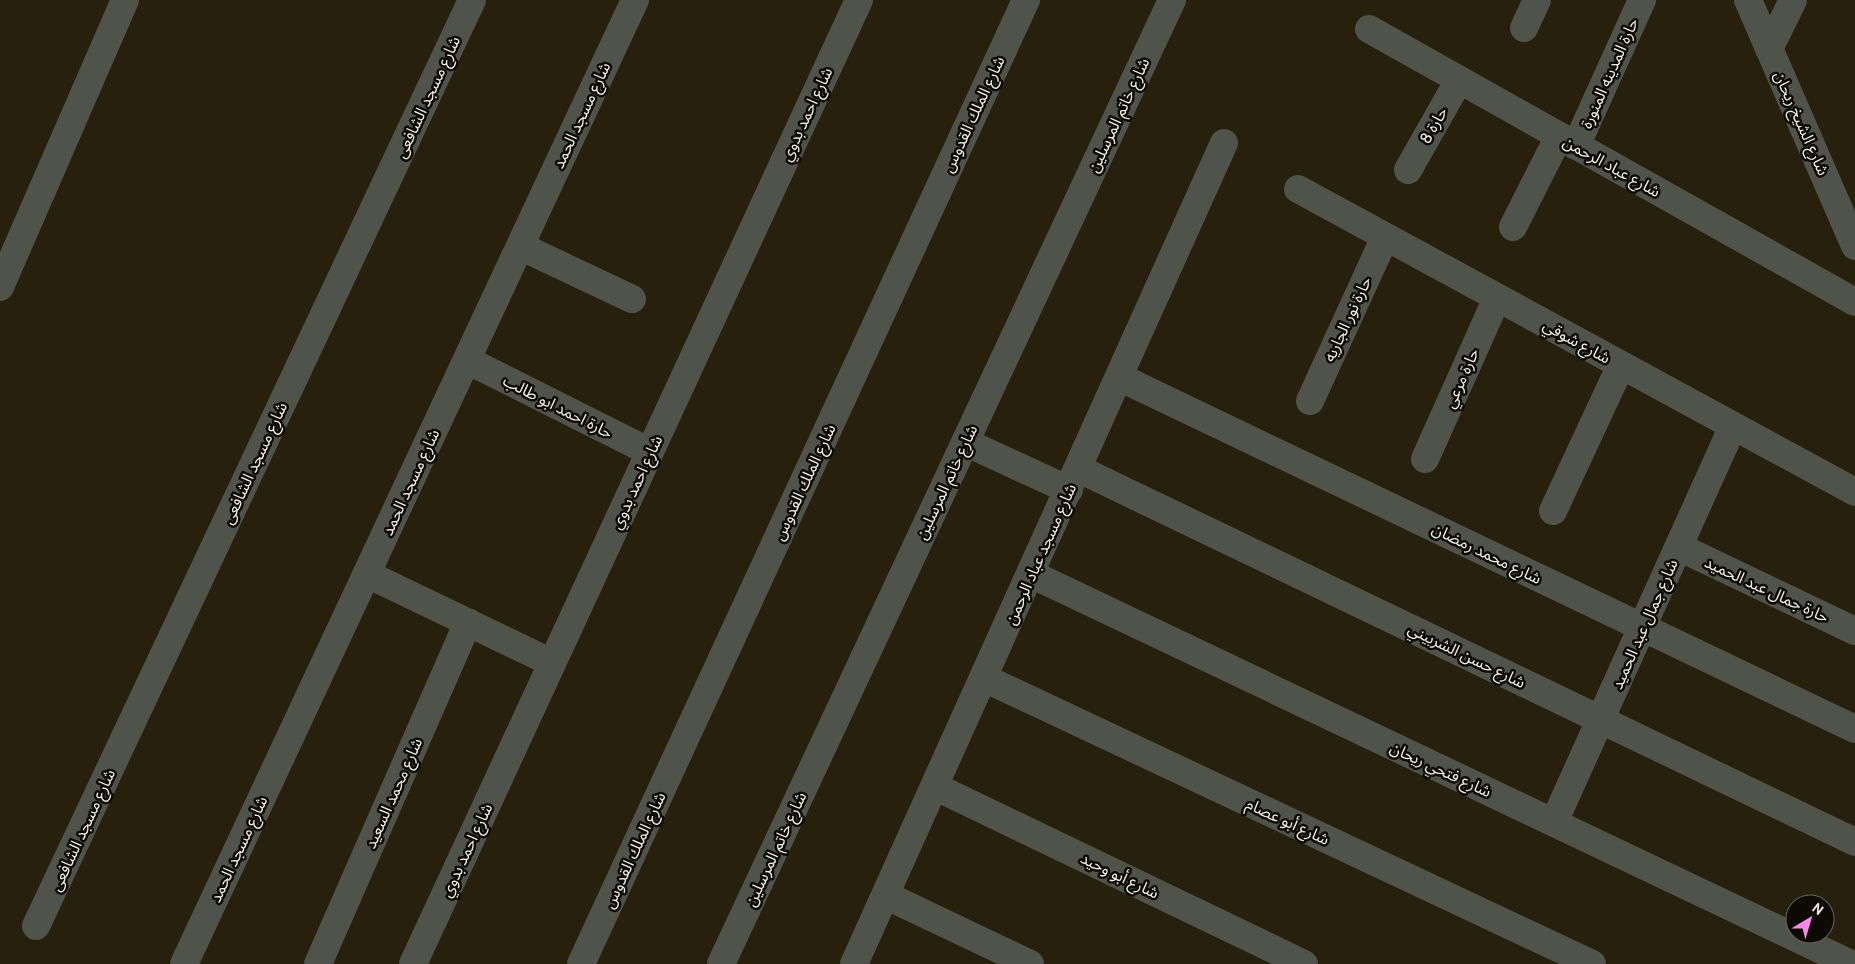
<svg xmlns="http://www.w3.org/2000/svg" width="1855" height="964" font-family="Cabin,'Noto Sans Arabic',sans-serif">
  <rect width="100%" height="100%" fill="#26200c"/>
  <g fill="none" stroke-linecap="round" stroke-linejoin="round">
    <path stroke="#505349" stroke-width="28" d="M1748,0L1855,246
      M1524,28L1537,0
      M1369,29L1855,302
      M1769,49L1793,0
      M1576,146L1642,0
      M1408,170L1459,80
      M1298,189L1855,492
      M1513,227L1559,136
      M520,246L632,299
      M0,287L125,0
      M467,360L650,452
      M1119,377L1855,729
      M1310,401L1385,237
      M965,442L1069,490
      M1425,459L1497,298
      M1079,469L1855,842
      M1553,511L1621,365
      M1679,547L1855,631
      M367,574L552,663
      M1031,574L1851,964
      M984,678L1592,964
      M936,787L1304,964
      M1554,822L1733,426
      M885,895L1030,964
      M36,926L472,0
      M184,964L635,0
      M318,964L468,622
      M413,964L859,0
      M581,964L1026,0
      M721,964L1172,0
      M854,964L1224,143"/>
  </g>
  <g text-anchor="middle" stroke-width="5" stroke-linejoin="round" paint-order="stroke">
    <g font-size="16" fill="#f2efe2" stroke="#0c0a03">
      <text transform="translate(1609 73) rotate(-66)" y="6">حارة المدينه المنورة</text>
      <text transform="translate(427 97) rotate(-65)" y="6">شارع مسجد الشافعى</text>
      <text transform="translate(806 114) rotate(-65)" y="6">شارع احمد بدوي</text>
      <text transform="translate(973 114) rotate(-65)" y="6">شارع الملك القدوس</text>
      <text transform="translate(581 115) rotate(-65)" y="6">شارع مسجد الحمد</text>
      <text transform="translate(1118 115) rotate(-65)" y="6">شارع خاتم المرسلين</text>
      <text transform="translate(1802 123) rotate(66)" y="6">شارع الشيخ ريحان</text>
      <text transform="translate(1433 125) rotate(-60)" y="6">حارة 8</text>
      <text transform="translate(1612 166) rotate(29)" y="6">شارع عباد الرحمن</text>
      <text transform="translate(1347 319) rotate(-65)" y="6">حارة نور الجاريه</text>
      <text transform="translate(1577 341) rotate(29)" y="6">شارع شوقي</text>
      <text transform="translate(1461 378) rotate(-66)" y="6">حارة مرعي</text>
      <text transform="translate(558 406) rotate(27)" y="6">حارة احمد ابو طالب</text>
      <text transform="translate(254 463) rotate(-65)" y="6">شارع مسجد الشافعى</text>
      <text transform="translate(410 482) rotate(-65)" y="6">شارع مسجد الحمد</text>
      <text transform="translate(636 482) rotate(-65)" y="6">شارع احمد بدوي</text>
      <text transform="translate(804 482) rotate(-65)" y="6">شارع الملك القدوس</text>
      <text transform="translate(946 482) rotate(-65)" y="6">شارع خاتم المرسلين</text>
      <text transform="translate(1487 553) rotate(26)" y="6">شارع محمد رمضان</text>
      <text transform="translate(1040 554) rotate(-66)" y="6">شارع مسجد عباد الرحمن</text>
      <text transform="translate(1767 589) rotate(25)" y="6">حارة جمال عبد الحميد</text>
      <text transform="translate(1644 624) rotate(-66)" y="6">شارع جمال عبد الحميد</text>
      <text transform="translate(1467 655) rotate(26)" y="6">شارع حسن الشربيني</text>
      <text transform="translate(1441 769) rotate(25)" y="6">شارع فتحي ريحان</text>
      <text transform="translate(393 793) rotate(-66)" y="6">شارع محمد السعيد</text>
      <text transform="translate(1288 821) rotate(25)" y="6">شارع أبو عصام</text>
      <text transform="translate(82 830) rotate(-65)" y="6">شارع مسجد الشافعى</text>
      <text transform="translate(238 849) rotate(-65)" y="6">شارع مسجد الحمد</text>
      <text transform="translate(775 849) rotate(-65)" y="6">شارع خاتم المرسلين</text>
      <text transform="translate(466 850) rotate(-65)" y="6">شارع احمد بدوي</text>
      <text transform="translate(634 850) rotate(-65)" y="6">شارع الملك القدوس</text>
      <text transform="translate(1120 875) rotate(26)" y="6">شارع أبو وحيد</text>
    </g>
  </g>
  <g transform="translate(1810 919) rotate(38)"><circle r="24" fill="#0c0a03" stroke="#68665c"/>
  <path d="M0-4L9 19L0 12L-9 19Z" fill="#f987e9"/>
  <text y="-8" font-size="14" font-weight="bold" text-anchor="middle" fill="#f2efe2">N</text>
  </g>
</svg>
